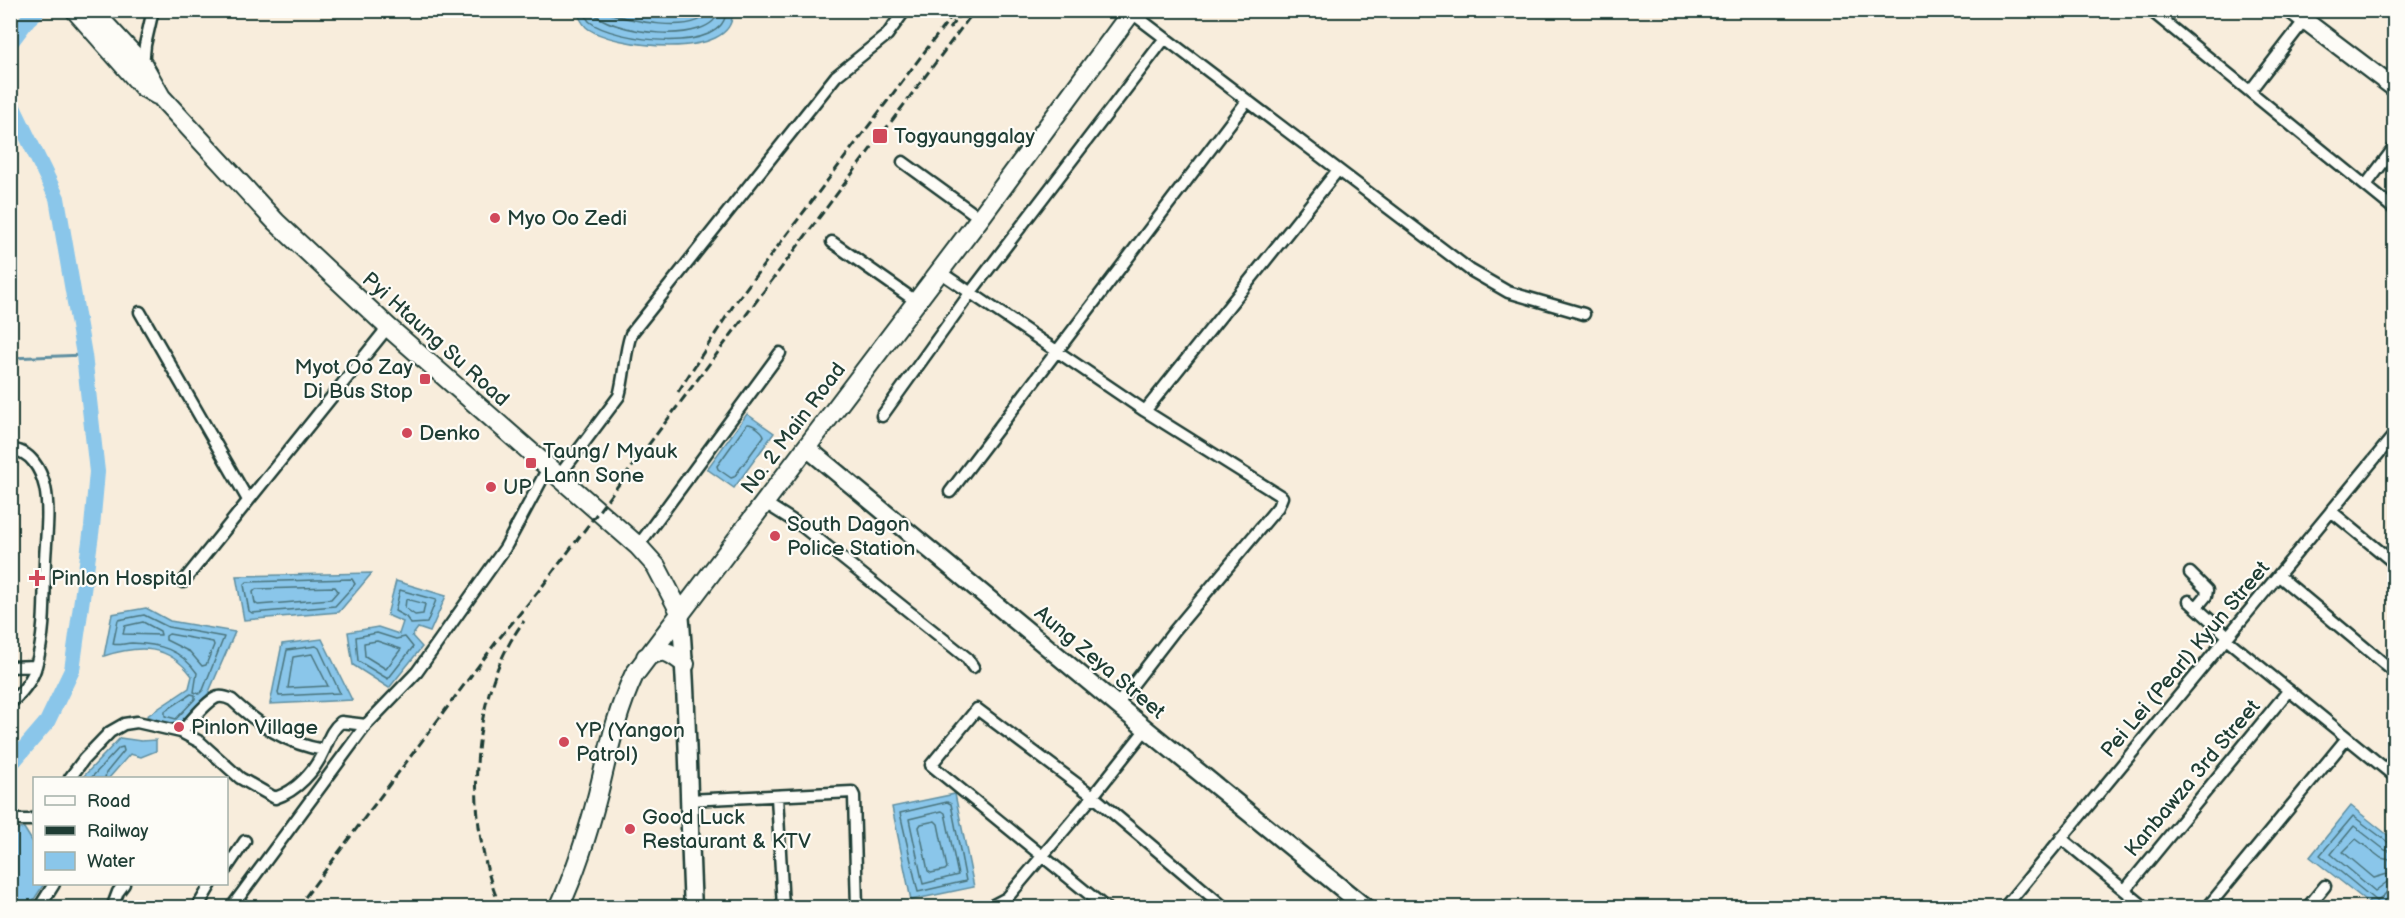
<svg xmlns="http://www.w3.org/2000/svg" width="2405" height="918" font-family="'Balsamiq Sans',sans-serif">
  <rect width="100%" height="100%" fill="#f8eddc"/>
  <filter id="ink" filterUnits="userSpaceOnUse"><feTurbulence type="fractalNoise" baseFrequency=".0167" numOctaves="2"/><feDisplacementMap in="SourceGraphic" scale="12" xChannelSelector="R" yChannelSelector="G"/><feConvolveMatrix kernelMatrix="1 2 1 2 8 2 1 2 1" color-interpolation-filters="sRGB"/></filter>
  <g filter="url(#ink)">
    <path fill="#8ac6ea" stroke="#5f8fa1" stroke-width="1.5" d="M732,11C738,62 610,48 586,27C582,23 578,15 577,11Z
      M747,414L774,433L734,488L707,469Z
      M372,573L339,612L244,620L236,576Z
      M396,581L446,596L430,632L418,628L412,636L422,647L389,688L353,665L348,632L378,627L399,634L403,622L387,615Z
      M146,608L170,621L235,632L208,694L176,727L147,716L189,688L192,676C168,644 139,645 104,656L112,614Z
      M322,639L352,700L270,704L282,644Z
      M120,738L141,741L156,740V751L141,757L130,754L109,778H82Z
      M955,794L974,887L911,900L892,807Z
      M2351,806L2394,840V892L2382,907H2374L2310,857Z
      M24,828L34,844V884H44L29,907H11V831Z"/>
    <g fill="none" stroke-linecap="round" stroke-linejoin="round">
      <path stroke="#4a747d" stroke-width="1.5" d="M583,10C585,14 587,20 590,22C613,41 727,56 726,10
        M591,10C606,34 713,47 719,10
        M603,10C623,21 698,36 710,10
        M747,424C752,423 763,431 764,436L734,477L731,478L718,469L717,466Z
        M352,579L355,584L335,606L252,613L249,611L244,585L247,582Z
        M335,587L338,591L331,599L258,605L255,603L253,592L256,589Z
        M400,590L436,600L427,623L411,624L406,617L395,611Z
        M406,599L425,604L423,614L415,615L405,608Z
        M144,615L168,627L224,637L203,690L199,694L194,692L197,673C180,649 160,644 132,643C125,643 119,646 113,644L118,620Z
        M143,622L160,631L161,635L123,634L125,626Z
        M377,633L396,639L405,637L413,647L388,679L358,661L356,637Z
        M169,634L213,642L214,645L206,665L202,666L190,652L166,640V636Z
        M377,641L401,649L386,669L365,656L364,643Z
        M316,646L319,648L340,693L279,696L278,693L287,650Z
        M312,654L328,686L288,688L293,657Z
        M191,694L195,695V699L176,719L165,716V711Z
        M91,778L119,748L123,747L124,751L106,773L105,778
        M947,802L951,804L966,881L918,892L900,813Z
        M942,811L945,813L958,875L923,884L909,819Z
        M935,821L938,824L947,868L945,870L931,873L928,871L919,827L921,824Z
        M2394,845L2389,843L2353,816L2320,855L2376,901C2384,900 2385,889 2394,888
        M2394,852L2385,850L2354,826L2331,854L2375,891L2387,882L2394,881
        M2394,861L2381,858L2356,839L2343,852L2374,878L2394,872"/>
      <path stroke="#5f8fa1" stroke-width="3" d="M10,358L84,355"/>
      <path stroke="#8ac6ea" stroke-width="16" d="M10,43L28,19L38,10
        M10,101L57,198L84,355L97,472L92,527L72,670L47,722L10,765"/>
      <g stroke="#1f3d34" stroke-width="15">
        <path id="street" d="M2150,10L2394,209
          M1132,13L1470,270L1508,292L1584,314
          M143,65L145,45L153,10
          M2250,91L2304,21
          M903,162L980,218
          M2366,185L2394,148
          M832,242L917,302
          M940,272L1145,411L1282,497L1278,507L1175,630L1117,705
          M140,312L248,500
          M1145,411L1338,170
          M882,416L971,292L1165,38
          M10,450C30,449 41,470 45,487C50,510 46,537 45,560C44,594 46,632 36,666C33,679 24,690 14,700H10
          M559,476L619,396C625,375 624,354 631,334L836,76L887,35L905,10
          M950,492L1247,101
          M765,503L803,527L967,658L973,667
          M2331,511L2394,563
          M638,546L780,353
          M2190,573L2207,590L2206,596L2197,607
          M2279,576L2394,672
          M183,582L388,327
          M2189,601L2228,636
          M2226,639L2394,776
          M10,667L36,666
          M181,732C189,724 207,700 218,697C223,696 228,698 232,700C259,725 287,744 324,750
          M70,778L84,759L110,732L124,724L137,722L181,732L200,742L240,778L275,798C297,791 315,771 324,750C329,739 331,730 341,722L366,725
          M777,796L783,908
          M688,800L852,792L854,796L857,908
          M10,820H32L34,818
          M2061,838L2146,908
          M226,869L245,841
          M2125,890L2289,690
          M2011,900L2020,908
          M39,908L54,884
          M112,908L118,892L124,884
          M197,908L211,884
          M231,908L366,725L417,672L505,548L548,468
          M988,908L1007,898L1093,796L1146,729
          M1106,908L931,765L977,709L1093,796L1225,908
          M2004,908L2394,435
          M2207,908L2347,738
          M2307,908L2325,886"/>
      </g>
      <g stroke="#1f3d34" stroke-width="21">
        <path id="secondary" d="M2291,10L2394,88
          M807,448L1146,729L1366,908
          M680,612C689,710 688,809 693,908"/>
      </g>
      <g stroke="#1f3d34" stroke-width="22">
        <path id="primary" d="M75,10L143,87L157,95
          M92,10L143,65L161,97L276,222L388,327L638,546L656,566L680,612
          M646,657C666,648 668,651 685,664
          M559,908C576,871 588,833 598,794C608,753 616,713 634,675L980,218L1133,10"/>
      </g>
      <use href="#street" stroke="#fdfcf7" stroke-width="10"/>
      <use href="#secondary" stroke="#fdfcf7" stroke-width="16"/>
      <use href="#primary" stroke="#fdfcf7" stroke-width="18"/>
      <path stroke="#1f3d34" stroke-width="3" stroke-dasharray="9 4.5" stroke-linecap="butt" d="M949,29L963,10
        M678,392L735,303L950,18
        M297,908L497,641L541,588L975,10
        M501,908C463,824 468,695 524,621"/>
    </g>
  </g>
  <g fill="#d1495b" stroke="#fdfcf7" stroke-width="2">
    <rect x="872" y="128" width="16" height="16" rx="3"/>
    <circle cx="495" cy="218" r="6"/>
    <rect x="419" y="373" width="12" height="12" rx="3"/>
    <circle cx="407" cy="433" r="6"/>
    <rect x="525" y="457" width="12" height="12" rx="3"/>
    <circle cx="491" cy="487" r="6"/>
    <circle cx="775" cy="536" r="6"/>
    <path d="M34 569h6v6h6v6h-6v6h-6v-6h-6v-6h6z"/>
    <circle cx="179" cy="727" r="6"/>
    <circle cx="564" cy="742" r="6"/>
    <circle cx="630" cy="829" r="6"/>
  </g>
  <g text-anchor="middle" stroke-width="4.5" stroke-linejoin="round" paint-order="stroke">
    <g font-size="21" fill="#1f3d34" stroke="#fdfcf7" text-anchor="start">
      <text x="894" y="143">Togyaunggalay</text>
      <text x="507" y="225">Myo Oo Zedi</text>
      <text x="413" y="374" text-anchor="end">Myot Oo Zay<tspan x="413" dy="24">Di Bus Stop</tspan></text>
      <text x="419" y="440">Denko</text>
      <text x="543" y="458">Taung/ Myauk<tspan x="543" dy="24">Lann Sone</tspan></text>
      <text x="503" y="494">UP</text>
      <text x="787" y="531">South Dagon<tspan x="787" dy="24">Police Station</tspan></text>
      <text x="51" y="585">Pinlon Hospital</text>
      <text x="191" y="734">Pinlon Village</text>
      <text x="576" y="737">YP (Yangon<tspan x="576" dy="24">Patrol)</tspan></text>
      <text x="642" y="824">Good Luck<tspan x="642" dy="24">Restaurant &amp; KTV</tspan></text>
    </g>
    <g font-size="21" fill="#1f3d34" stroke="#fdfcf7">
      <text transform="translate(436 339) rotate(42)" y="7">Pyi Htaung Su Road</text>
      <text transform="translate(793 428) rotate(-53)" y="7">No. 2 Main Road</text>
      <text transform="translate(2185 659) rotate(-50)" y="7">Pei Lei (Pearl) Kyun Street</text>
      <text transform="translate(1100 662) rotate(40)" y="7">Aung Zeya Street</text>
      <text transform="translate(2192 778) rotate(-50)" y="7">Kanbawza 3rd Street</text>
    </g>
  </g>
  <rect width="2405" height="918" fill="none" stroke="#fdfcf7" stroke-width="36"/>
  <rect x="18" y="18" width="2369" height="882" fill="none" stroke="#1f3d34" stroke-width="2" filter="url(#ink)"/>
  <rect x="33" y="777" width="195" height="108" fill="#fdfcf7" stroke="#a4b0a9" stroke-width="1.5"/>
  <rect x="45" y="796" width="30" height="9" fill="#fdfcf7" stroke="#a4b0a9" stroke-width="1.5"/>
  <text x="87" y="807" font-size="18" fill="#1f3d34">Road</text>
  <rect x="45" y="826" width="30" height="9" fill="#1f3d34" stroke="#a4b0a9" stroke-width="1.5"/>
  <text x="87" y="837" font-size="18" fill="#1f3d34">Railway</text>
  <rect x="45" y="852" width="30" height="18" fill="#8ac6ea" stroke="#a4b0a9" stroke-width="1.5"/>
  <text x="87" y="867" font-size="18" fill="#1f3d34">Water</text>
</svg>
